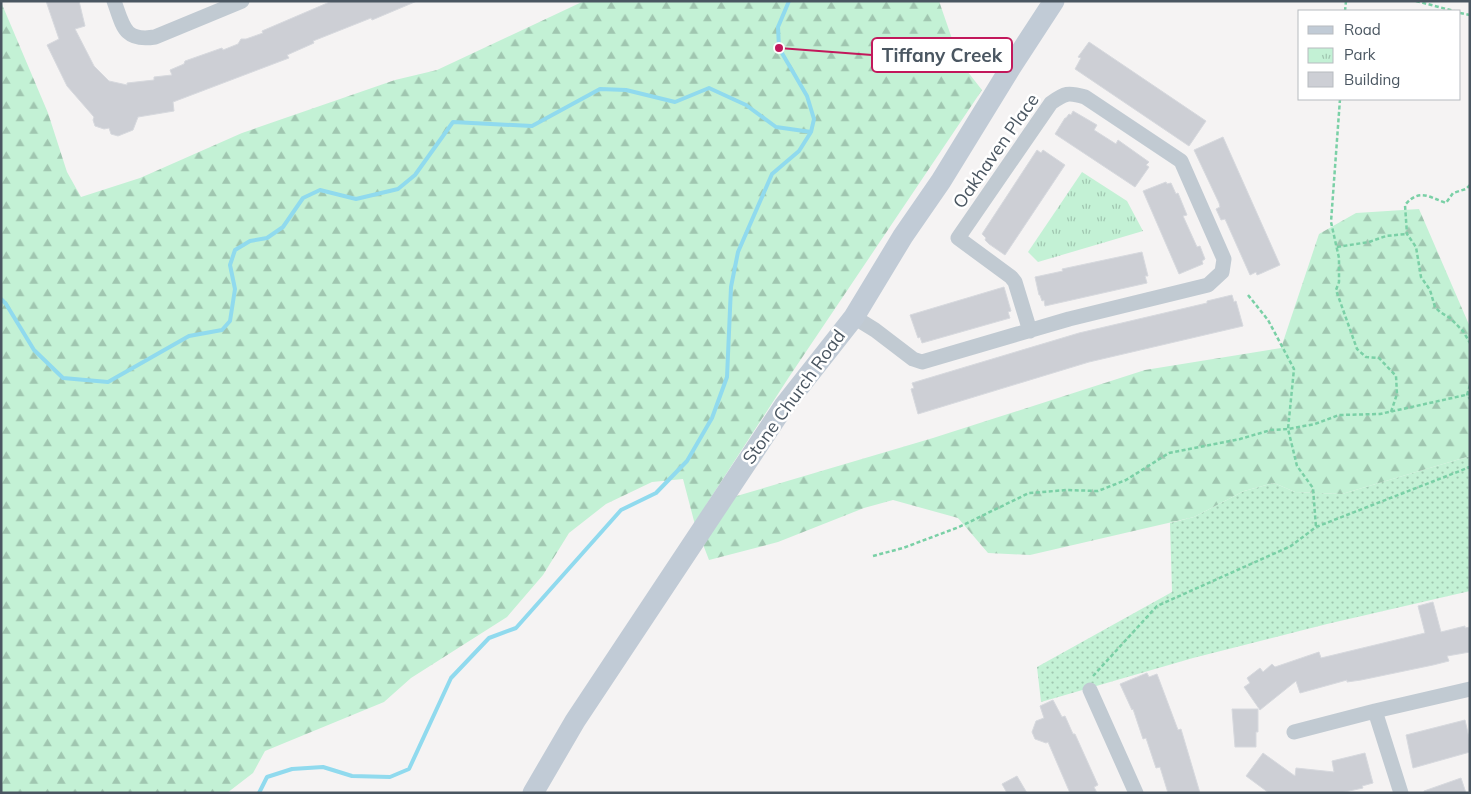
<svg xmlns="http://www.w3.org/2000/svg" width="1471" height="794" font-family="Mulish,sans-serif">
  <defs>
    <pattern id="grass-dots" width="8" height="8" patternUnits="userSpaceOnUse" patternTransform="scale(1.25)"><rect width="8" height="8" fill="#c3f1d5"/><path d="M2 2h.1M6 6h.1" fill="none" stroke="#a0c6b0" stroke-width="1.8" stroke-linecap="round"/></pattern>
    <pattern id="forest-firs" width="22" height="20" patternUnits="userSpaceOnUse" patternTransform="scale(1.25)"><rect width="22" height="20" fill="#c3f1d5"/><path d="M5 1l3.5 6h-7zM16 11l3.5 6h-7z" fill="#a0c6b0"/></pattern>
    <pattern id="park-tufts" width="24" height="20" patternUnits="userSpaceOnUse" patternTransform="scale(1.25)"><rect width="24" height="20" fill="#c3f1d5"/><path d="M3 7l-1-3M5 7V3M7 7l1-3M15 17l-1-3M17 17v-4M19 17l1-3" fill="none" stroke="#a0c6b0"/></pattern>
  </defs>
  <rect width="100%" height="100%" fill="#f5f3f3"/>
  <path fill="url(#grass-dots)" d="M1470,456V591L1327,624L1193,658L1041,702L1037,667L1172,592L1170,523L1194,517L1244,491L1274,483L1295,492L1342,494Z"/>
  <path fill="url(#forest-firs)" d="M584,1H939L960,62L982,90L789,377L706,505L933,438L1145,370L1281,348L1319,234L1356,213L1419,209L1470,327V456L1342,494L1295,492L1274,483L1244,491L1194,517L1030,555L988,553L958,518L893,500L864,508L778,542L709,560L694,521L683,479L652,482L606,504L569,533L543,575L507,617L411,678L384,702L265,751L253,773L227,793H1V2L48,113L67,172L81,197L140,178L242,133L395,80L437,70Z"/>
  <path fill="url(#park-tufts)" d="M1082,172L1127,201L1143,231L1038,262L1028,252Z"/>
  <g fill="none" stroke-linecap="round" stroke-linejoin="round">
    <path stroke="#90daee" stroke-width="4" d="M1,299L6,304L34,350L63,378L108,382L189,336L222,330L230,321L235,289L230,265L235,250L250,241L267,238L283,227L303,198L320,190L356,199L398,189L415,175L453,122L532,126L600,89L626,90L675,102L709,88L746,105L776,127L811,132
      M259,793L267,777L292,769L323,767L352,776L390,777L409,769L451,678L489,638L516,628L621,510L656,493L687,461L712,418L727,377L731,287L738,252L772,174L799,151L811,132L814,119L807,96L779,48L778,27L789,1"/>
  </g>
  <path fill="#cdcfd5" stroke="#d7d9de" d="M46,1H79L85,26L75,29L94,66L109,81L127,85V83L154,80V77L172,75L170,70L184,64L185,61L222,48L223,50L238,44L241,39H246L263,33L262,31L332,1H417L372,20L371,18L313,41L314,43L287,55L289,58L173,102L174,111L138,117L133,130L118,136L111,134L109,128L104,129L95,126L93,120L94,117L67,86L47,45L59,39Z
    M1089,42L1206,121L1189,146L1075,69L1081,58L1078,57Z
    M1073,111L1097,125L1094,130L1116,144L1118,140L1149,162L1146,165L1149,167L1135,187L1055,134L1065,118H1066L1069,114L1071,115Z
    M1223,137L1280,265L1262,273L1257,275L1256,272L1250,275L1225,219L1221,220L1216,209L1220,207L1219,203L1194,150Z
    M1037,150L1041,153L1043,150L1065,165L1005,255L989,244L985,240L986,238L982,234Z
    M1166,182L1167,184L1171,183L1176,194L1178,193L1187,215L1183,216L1197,247L1200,246L1205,259L1202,261L1203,264L1179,274L1143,191Z
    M1142,252L1148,276H1145L1147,283L1045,306L1044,300L1042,301L1040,295H1039L1035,277L1063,271L1062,269Z
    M1004,287L1011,311L1008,312L1010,318L922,343L920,337L918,338L910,315Z
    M1232,295L1234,302L1236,301L1243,326L1089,362L918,414L911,389L914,388L912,383L1079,333L1207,303V301Z
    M1433,602L1441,632L1465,626V628L1470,627V652L1447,656L1449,661L1433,665L1361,680L1347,682V680L1300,693L1296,681L1260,710L1244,687L1250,683L1247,678L1260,668L1263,672L1272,664L1275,667L1319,652L1321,658L1425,633L1418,606Z
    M1147,673L1149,677L1157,674L1178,730L1181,729L1200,793H1168L1160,767L1156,768L1146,738L1143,739L1133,709L1132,710L1120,684Z
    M1053,700L1062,717L1065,716L1073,734H1075L1098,785L1094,787L1097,793H1070L1048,742L1046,743L1035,739L1032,732L1036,721L1044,718L1040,706Z
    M1232,709H1258V732H1256V747H1235Z
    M1465,720L1470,742V752L1413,768L1406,735Z
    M1263,753L1295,776L1296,768L1334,772L1332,761L1365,753L1373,783L1362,786L1363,788L1340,793H1269L1246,776Z
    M1017,776L1027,793H1007L1002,784Z
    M1461,778L1466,793H1424V791Z"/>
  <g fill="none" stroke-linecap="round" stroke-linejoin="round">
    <path stroke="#7ad0a6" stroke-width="2.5" stroke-dasharray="4 2.5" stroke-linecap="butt" d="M1416,1L1454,11
      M1345,11L1346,1
      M1460,13L1470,15
      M1340,99L1331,222L1339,258V282L1336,290L1357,349L1366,357L1379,358L1396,376L1397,394L1391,412
      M1470,185L1466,189L1453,193L1446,203C1429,197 1419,188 1405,205L1407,234L1416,247L1421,277L1430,290L1435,307L1440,312L1450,318L1463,331L1470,343
      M1337,247L1369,242L1386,236L1407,234
      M1248,295L1268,320L1294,369L1288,429L1297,466L1313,488L1316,527
      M1470,385L1467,395L1470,399
      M873,556L903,548L959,527L1029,493L1067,490L1098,491L1126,480L1169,453L1240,439L1271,430L1288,429L1315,424L1339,415L1380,414L1470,394
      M1093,676L1157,606L1291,546L1316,527L1470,467"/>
    <path stroke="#c1cad2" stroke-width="15" d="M114,1C123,26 124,42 155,37L242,1
      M854,317L875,330L913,359L922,362L1069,319L1208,285L1222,272L1224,259L1181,161L1085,97C1068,92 1065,93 1051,103L958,238L1011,277L1015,282L1030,331
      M1090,690L1136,793
      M1375,711L1401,793
      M1294,732L1375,711L1470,689"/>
    <path stroke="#c1cbd6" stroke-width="21" d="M533,793L575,721L784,406L854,317L903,236L941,181L1011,67L1054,1"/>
  </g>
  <g text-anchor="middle" stroke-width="5" stroke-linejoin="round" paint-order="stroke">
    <g font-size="18" fill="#4a5661" stroke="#fff">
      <text transform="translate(996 151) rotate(-55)" y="6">Oakhaven Place</text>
      <text transform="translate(794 397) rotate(-54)" y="6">Stone Church Road</text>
    </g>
  </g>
  <path fill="none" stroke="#c2185b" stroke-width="2" d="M779 48L872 55"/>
  <circle fill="#c2185b" stroke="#fff" stroke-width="2" cx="779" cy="48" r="5"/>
  <rect fill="#fff" stroke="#c2185b" stroke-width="2" x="872" y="38" width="140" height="34" rx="5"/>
  <g font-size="19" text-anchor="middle" font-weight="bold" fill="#4a5661">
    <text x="942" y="62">Tiffany Creek</text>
  </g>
  <rect width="1471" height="794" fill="none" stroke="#4a5661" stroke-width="5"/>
  <rect x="1298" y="10" width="162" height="90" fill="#ffffff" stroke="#b7bbc0"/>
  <rect x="1308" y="26" width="25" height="8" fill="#c1cbd6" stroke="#b7bbc0"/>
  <text x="1344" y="35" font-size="15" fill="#4a5661">Road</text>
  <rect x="1308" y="48" width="25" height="15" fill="url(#park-tufts)" stroke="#b7bbc0"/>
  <text x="1344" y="60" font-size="15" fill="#4a5661">Park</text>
  <rect x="1308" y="72" width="25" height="15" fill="#cdcfd5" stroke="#b7bbc0"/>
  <text x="1344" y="85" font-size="15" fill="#4a5661">Building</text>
</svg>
